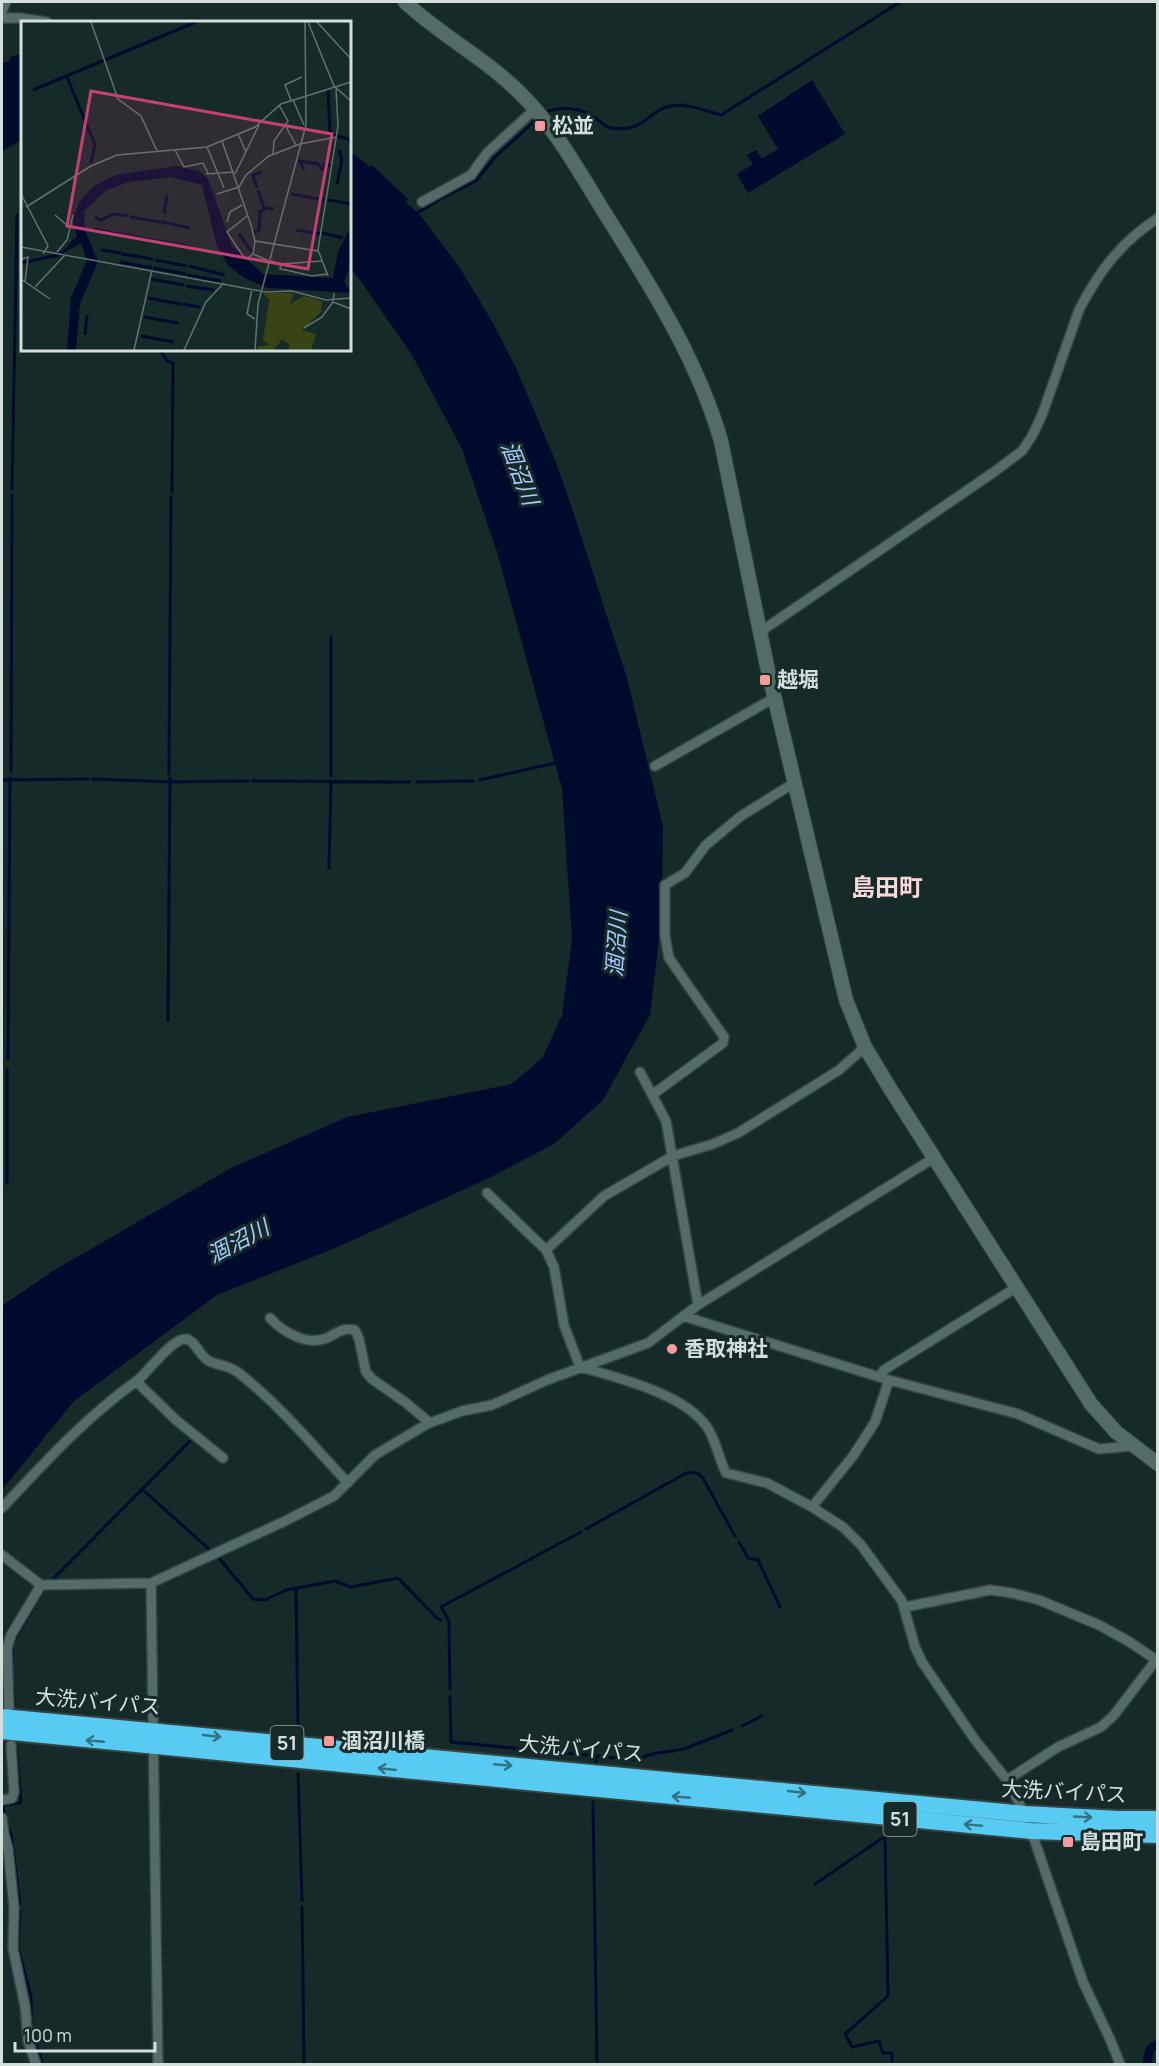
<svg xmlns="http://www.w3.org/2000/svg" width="1159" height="2066" font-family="Manrope,'Noto Sans JP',sans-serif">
  <rect width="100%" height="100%" fill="#162a29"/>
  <path fill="#000a2d" d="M22,54V140L2,151V63L10,61V57Z
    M812,80L845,134L748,193L737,174L753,164L747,155L756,150L762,159L778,149L758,116Z
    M350,151L370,167L372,165L408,199L406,202L421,216L460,268L493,323L516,368L555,460L571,505L627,678L663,826L662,915L650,1015L603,1100L554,1144L489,1178L333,1249L217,1295L74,1401L2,1490V1306L51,1272L231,1168L347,1117L512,1084L543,1057L562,1015L572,939L562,789L497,552L462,449L412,355L360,280L350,268Z"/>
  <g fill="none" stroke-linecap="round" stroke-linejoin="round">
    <path stroke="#000a2d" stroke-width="3" d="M544,112C564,106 580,107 597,119C602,123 606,128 612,128C646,133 647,110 671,106C687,103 706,111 721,115L900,2
      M414,215L442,198L476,181L494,158L537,119
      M160,350L167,361L173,363L172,492
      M12,489L17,215
      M11,771L12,495
      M169,774L171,497
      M331,776V637
      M93,779L170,782L248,781
      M2,780L88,779
      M480,780L555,763
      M253,781L410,782
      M417,782L473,781
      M329,868L331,782
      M168,1021L170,778
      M8,1059L10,778
      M7,1183V1069
      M142,1489L210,1550
      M586,1529L686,1473C695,1472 699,1472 704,1480L735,1536
      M739,1542L748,1558L758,1560L780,1607
      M219,1558L253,1599L265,1600L286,1590L335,1581L351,1587L398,1578L438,1619L441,1620
      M51,1581L190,1441
      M296,1589L298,1727
      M12,1663V1646L16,1637L44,1589
      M13,1685L14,1706
      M450,1689L449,1621L441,1607L581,1532
      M450,1697L451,1742L596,1756
      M742,1726L762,1716
      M596,1763V1756L635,1760L652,1754L684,1749L732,1730
      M298,1774L302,1900
      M593,1802L597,2064
      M5,1816L3,1808L5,1805L21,1803L16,1746
      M7,1825L11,1834L20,1904
      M815,1884L881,1839L885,1838L888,1996L845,2034L852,2047L879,2041L883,2053H892V2064
      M302,1907L304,2064
      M20,1912L18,1948L31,1996V2025L42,2064"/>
    <path stroke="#000a2d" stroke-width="9" d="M1147,2064L1150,2049L1158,2044"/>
    <g stroke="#334442" stroke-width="12">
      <path id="street" d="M2,11L6,2
        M2,18H20L47,22
        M422,202L471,175L487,153L535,109
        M760,632L994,472L1022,451L1032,436L1042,415L1079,310C1099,271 1121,242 1158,218
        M655,766L774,698
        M640,1072L666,1121L698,1305
        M652,1095L723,1043L724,1037L669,958L665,936V885L685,873L706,845L741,816L794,783
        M487,1193L546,1250L554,1267L564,1325L580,1367C616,1377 679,1393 703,1422C715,1435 718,1457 726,1473L767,1483L812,1507L843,1527L861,1545L902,1601L915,1647L922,1662L975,1740L1007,1780L1025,1814
        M546,1250L604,1196L673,1156L713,1144L738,1133L820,1082L839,1070L865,1047
        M683,1316L889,1380L1018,1414L1099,1449L1132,1446
        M270,1318C284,1333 307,1346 327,1338C337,1333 344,1327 355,1330L359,1339L366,1372L372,1379L405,1402L430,1423
        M879,1377L884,1370L1017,1287
        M139,1379L140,1385L176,1420L223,1458
        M812,1507L853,1456L875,1422L889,1380
        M2,1508C44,1463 87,1416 138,1380C148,1372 173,1337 186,1339C194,1340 199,1353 205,1358C212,1365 222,1364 230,1368C235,1370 241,1374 245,1378C283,1409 315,1448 348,1483
        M2,1555L41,1585L11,1635L7,1648L9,1707
        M151,1583L158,2064
        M41,1585L151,1583L283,1522L334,1496L375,1455L427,1424L462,1411L492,1405L547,1380L648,1343L698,1305L934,1158
        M905,1607L990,1590L1012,1593L1039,1600L1099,1625L1128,1641L1158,1661
        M1007,1780L1058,1747L1101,1727L1114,1715L1156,1660
        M2,1800L12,1798L14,1792L11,1745
        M2,1818L4,1834H2
        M1031,1830L1083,1982L1110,2039L1120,2064
        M4,1834L8,1849L14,1908L13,1949L25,2006L28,2041L36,2064"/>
    </g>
    <g stroke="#334442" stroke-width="16">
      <path id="secondary" d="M405,2C440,35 485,58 519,92C555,127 580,173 606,215C651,287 697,358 721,441L767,666L846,1000L865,1047L891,1090L1091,1404L1116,1432L1158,1464"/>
    </g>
    <g stroke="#334442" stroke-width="20">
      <path id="highway" d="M2,1717L1025,1814L1119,1819H1158
        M2,1731L1032,1831L1158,1835"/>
    </g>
    <use href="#street" stroke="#556b69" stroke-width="9"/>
    <use href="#secondary" stroke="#556b69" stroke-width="14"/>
    <use href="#highway" stroke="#57cbf2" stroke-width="16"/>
  </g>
  <defs><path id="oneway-shaft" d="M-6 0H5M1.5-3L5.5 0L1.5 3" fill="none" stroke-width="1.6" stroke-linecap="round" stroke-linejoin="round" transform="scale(1.5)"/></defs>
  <g stroke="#337283">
    <use href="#oneway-shaft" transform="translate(212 1736) rotate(6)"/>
    <use href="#oneway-shaft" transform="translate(95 1741) rotate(-175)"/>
    <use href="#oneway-shaft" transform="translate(503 1765) rotate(5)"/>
    <use href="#oneway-shaft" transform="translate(387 1769) rotate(-174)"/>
    <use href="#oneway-shaft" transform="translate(797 1792) rotate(6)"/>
    <use href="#oneway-shaft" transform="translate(681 1797) rotate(-175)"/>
    <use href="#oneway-shaft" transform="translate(1083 1817) rotate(3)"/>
    <use href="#oneway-shaft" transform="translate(973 1825) rotate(-175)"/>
  </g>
  <g fill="#f59b9b" stroke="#162a29" stroke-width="2">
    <rect x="534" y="120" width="12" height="12" rx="3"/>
    <rect x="759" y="674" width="12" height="12" rx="3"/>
    <circle cx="672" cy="1349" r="6"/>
    <rect x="323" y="1735" width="12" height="12" rx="3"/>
    <rect x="1062" y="1836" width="12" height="12" rx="3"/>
  </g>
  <g text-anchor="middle" stroke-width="6" stroke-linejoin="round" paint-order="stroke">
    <g fill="#162a29" stroke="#9aa9a7" stroke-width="1.5">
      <rect x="270.5" y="1726" width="33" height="34" rx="4.5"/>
      <rect x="883.5" y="1802" width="33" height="34" rx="4.5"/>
    </g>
    <g font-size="20" font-weight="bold" fill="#d2dfdd">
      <text x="287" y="1750">51</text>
      <text x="900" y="1826">51</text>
    </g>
    <g font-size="21" font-weight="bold" fill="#d2dfdd" stroke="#162a29" text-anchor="start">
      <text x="552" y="133">松並</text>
      <text x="777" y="687">越堀</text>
      <text x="684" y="1356">香取神社</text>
      <text x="341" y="1748">涸沼川橋</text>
      <text x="1080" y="1849">島田町</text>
    </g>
    <g font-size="21" fill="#d2dfdd" stroke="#162a29">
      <text transform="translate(98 1702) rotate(5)" y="7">大洗バイパス</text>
      <text transform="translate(581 1749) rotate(5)" y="7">大洗バイパス</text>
      <text transform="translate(1064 1792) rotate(3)" y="7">大洗バイパス</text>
    </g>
    <g font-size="22" font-style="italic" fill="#a6caff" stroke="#162a29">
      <text transform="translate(520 473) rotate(69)" y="8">涸沼川</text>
      <text transform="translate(616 944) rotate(-86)" y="8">涸沼川</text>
      <text transform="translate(238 1241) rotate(-28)" y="8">涸沼川</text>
    </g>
    <g font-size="24" font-weight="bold" fill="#fcd8d8" stroke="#162a29">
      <text x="887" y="896">島田町</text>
    </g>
  </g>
  <g transform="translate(21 21)">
    <rect width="330" height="330" fill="#162a29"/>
    <path d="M242,272H273L269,283L283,275L301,280L300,291L281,309L295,313L290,329H268V323L261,318L253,329H237L236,325L249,324L242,319L248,279Z" fill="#384416"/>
    <path d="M156,145L178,150L187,158L211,225L242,253L312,257L317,231L330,205V244L323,260L330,272L247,267L223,257L207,244L196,225L181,164L150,156L108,161L86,169L63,190L64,210L77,240L59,283L55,329H46L50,277L66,239L60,222L48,229L47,224L56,215L52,199L58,181L73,165L94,154Z" fill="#000a2d"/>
    <path fill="none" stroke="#000a2d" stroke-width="3" d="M46,56L74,124L70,142M307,68L309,113L328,118L330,123M12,69L175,1M283,149L279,140L297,143L301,148L304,143L310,145M316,163L321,139L318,129M236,167L232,154L241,151M237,169L243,187L253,188M270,173L303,179M307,179L330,183M143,192L146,174M74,196L80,199L92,193L107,195M109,196L140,201M141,201L169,207M72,208L103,214M275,209L299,213M233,212L238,209L239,191L244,187M301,212L322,217M218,213L231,231M104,214L136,220M137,220L170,226M80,229L100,232M101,233L132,238M134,239L166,245M99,241L131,247M0,242L37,234L52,224M168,245L204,254M132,247L165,253M166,254L200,260M130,258L163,264M165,265L193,269M127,277L160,283M161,283L179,286M123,296L157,302M64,314L66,294M120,315L153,321"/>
    <path fill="none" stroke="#617271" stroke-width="1.5" d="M70,1L97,78L120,95L136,130M287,1L313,65L330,80M296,1L330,38M330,38V61M270,79L264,64L281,56M272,79L283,104M264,104L275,124M217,113L225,131M201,120L230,204L234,220L232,233M186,126L203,167M154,129L163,146L182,142L187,152M252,133L253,120L267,100L258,84M185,153L213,151M214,153L238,104M330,172V149M0,173L27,225L22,233M196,173L218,166L225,154L248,135L279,123L315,116M5,186L70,145L96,134L186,126L234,106L260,83L330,61M34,194L48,206M206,201L209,191L221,184M234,220L297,230M0,226L245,271L271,270L305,279L330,277M36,231L46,219L52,194M227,237L232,233L246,239M0,238L7,236L4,261M224,238L206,211L226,195M250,240L260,243L259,248L265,249L291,255L306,253M260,243L301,240M307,255L297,229L317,105L315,68M0,258L29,278M14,266L44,234M231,268L226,293L234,298M313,272L312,281L330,288M283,307L301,296L312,281M113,329L131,249M163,329L185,281L203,262M234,329L237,283L285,104L284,1"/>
    <path fill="#c54075" fill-opacity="0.15" stroke="#c54075" stroke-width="3" d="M70,70L311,113L287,248L46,205Z"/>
    <rect width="330" height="330" fill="none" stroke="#d2dfdd" stroke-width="3"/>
  </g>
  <rect width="1159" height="2066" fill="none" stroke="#d2dfdd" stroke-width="6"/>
  <path d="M15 2042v9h140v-9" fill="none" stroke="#d2dfdd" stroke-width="3"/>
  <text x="24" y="2042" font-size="18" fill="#d2dfdd" stroke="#162a29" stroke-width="4.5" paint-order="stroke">100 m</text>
</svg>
